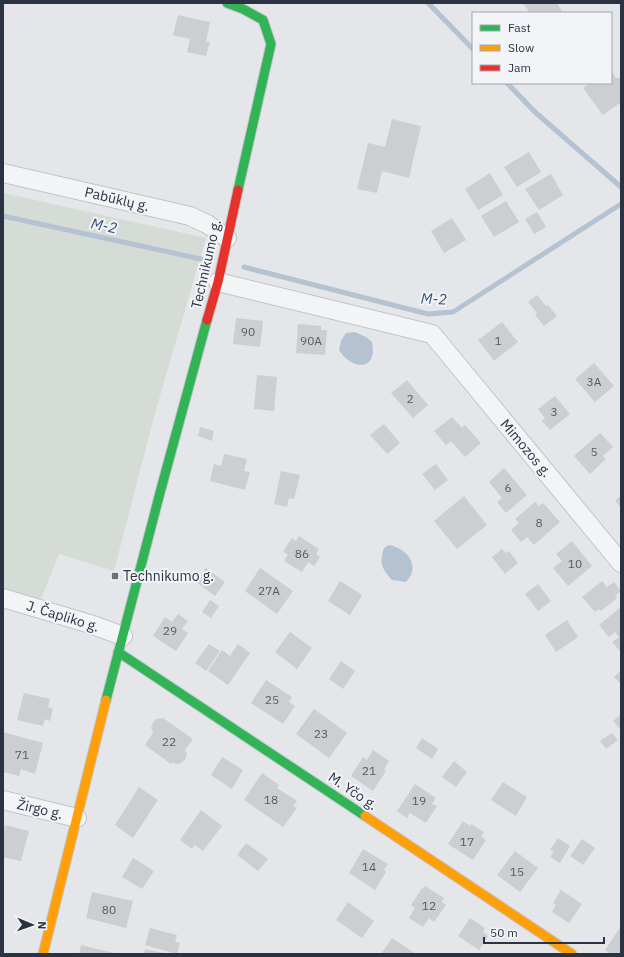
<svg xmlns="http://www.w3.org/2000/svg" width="624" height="957" font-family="'IBM Plex Sans',sans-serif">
  <rect width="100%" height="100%" fill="#e4e6e9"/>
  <path fill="#d5dcd5" d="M3,193L206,238L155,413L114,571L59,554L40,601L3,590Z"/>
  <path fill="#b4c2d2" d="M355,332L366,337L372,342C378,372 351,370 339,350L341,341L346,333Z
    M389,545C408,549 421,566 406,582L392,580C382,569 379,563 384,548Z"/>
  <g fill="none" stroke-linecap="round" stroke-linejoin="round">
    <path stroke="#b4c2d2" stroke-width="5" d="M428,3L473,49
      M507,83L535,112L621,187
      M3,216L201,259
      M244,267L428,314L453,312L621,204"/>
  </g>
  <path fill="#ccced1" d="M523,3H557L563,13H530Z
    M178,15L210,22L206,42H210L206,56L187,52L190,39L173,35Z
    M611,71L616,78H621V102L603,115L583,88L590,83H611Z
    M392,119L421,126L409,178L382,171L377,193L357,189L368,143L385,147Z
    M529,152L541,172L517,187L504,167Z
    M490,173L503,195L478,210L465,189Z
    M551,174L563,195L539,210L525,189Z
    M506,201L519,222L494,237L481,216Z
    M537,212L546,227L534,234L525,219Z
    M452,218L466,240L444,253L431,231Z
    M537,295L546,306L548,305L557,316L544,326L535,315L537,313L528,302Z
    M236,318L263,321L260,347L233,344Z
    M502,322L518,342L494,361L478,340Z
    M298,324L321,326V330H327L325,355L296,353Z
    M594,363L614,386L595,402L575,379Z
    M257,375L277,377L274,411L254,409Z
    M407,380L428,405L413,418L391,393Z
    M555,396L570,414L550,430L542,421L545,418L538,409Z
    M452,417L462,428L465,425L481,443L465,457L451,441L446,445L434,431Z
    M384,424L400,443L387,454L370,435Z
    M200,427L214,431L212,441L198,436Z
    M600,433L613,447L603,456L606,459L590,474L574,456Z
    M224,454L247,459L244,471L250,472L245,490L210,481L214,464L221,466Z
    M436,464L448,480L435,490L422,474Z
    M504,468L527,495L506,513L497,502L502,498L489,482Z
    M281,471L300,475L294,499L289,498L287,507L274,504Z
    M621,495V508L615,501Z
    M464,496L487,525L457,549L434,521Z
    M535,502L539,506L543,503L560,522L534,545L527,537L521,542L511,530L519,523L515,519Z
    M299,536L319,549L316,554L320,557L314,566L308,562L302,572L284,561L288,555L283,551L292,538L296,541Z
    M572,541L592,566L568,586L553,568L562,561L556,554Z
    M502,549L506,553L509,551L518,563L505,574L492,557Z
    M206,568L225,582L215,596L196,582Z
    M260,568L293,591L277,614L245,591Z
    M340,581L362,595L350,615L328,601Z
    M602,581L607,587L614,582L621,591L615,596L617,598L601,611L599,609L595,612L582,597Z
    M538,584L551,601L538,611L525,594Z
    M210,600L219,606L211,618L202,612Z
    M621,607V650L620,651L612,642L619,637L615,632L609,637L599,625Z
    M178,614L188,621L182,629L188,633L176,651L153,636L165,617L172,622Z
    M567,620L578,637L556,652L545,635Z
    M290,632L312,648L297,669L275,652Z
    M209,644L220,651L206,671L195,663Z
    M238,644L250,653L228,685L208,671L222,650L230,656Z
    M341,661L355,671L343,689L329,679Z
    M621,671V684L614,677Z
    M266,680L292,697L289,702L295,706L283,724L251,703Z
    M24,693L50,699L48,707L53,709L50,721L45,719L43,726L17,720Z
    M314,709L347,733L329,758L296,734Z
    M621,714V730L613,721Z
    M163,718L193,739L185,750L187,754L185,760L179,764H176L172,762L171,764L145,745L153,733L151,727L154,721L156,719Z
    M3,732L43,743L35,774L21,769L19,776L3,772Z
    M612,733L618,740L606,749L600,741Z
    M422,738L438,749L432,759L416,748Z
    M373,750L389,761L384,770L386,771L373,791L351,776L363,757L367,760Z
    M222,757L243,770L232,789L211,775Z
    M454,761L467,772L456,787L442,777Z
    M262,773L279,785L277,788L297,801L293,806L297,808L283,827L244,800Z
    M503,782L527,797L516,816L491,800Z
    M415,784L436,798L432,804L437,806L426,823L410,813L407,818L397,811Z
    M139,787L158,800L133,838L115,825Z
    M201,810L222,826L203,851L195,845L192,849L180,840Z
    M463,821L470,826L471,824L484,832L481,836L486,840L473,860L448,844Z
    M5,825L29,831L21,861L3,857V828L4,829Z
    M558,838L570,846L560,863L550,857L554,852L550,850Z
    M582,839L595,848L583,865L570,856Z
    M246,843L268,859L258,871L237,855Z
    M363,849L388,864L384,870L386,872L375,890L349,873Z
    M515,851L538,868L520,892L497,875Z
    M133,858L154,871L142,889L122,877Z
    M425,886L444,898L442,902L446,905L434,922L429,918L423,927L409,918L415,908L411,905L422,888L423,889Z
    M561,890L582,904L569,923L552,912L556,905L553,903Z
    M92,892L133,901L126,928L86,918Z
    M348,902L374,921L362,938L336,920Z
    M470,918L485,928L483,932L488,936L479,950L458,936Z
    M621,926V954H611L605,950Z
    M150,928L177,935L175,942L180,943L177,954L145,945Z
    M392,938L416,954H381Z
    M81,945L114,953V954H79Z
    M145,949L164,953V954H144Z"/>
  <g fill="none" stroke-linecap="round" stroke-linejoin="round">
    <g stroke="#c2c4c7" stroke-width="20">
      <path id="street" d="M3,173L190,216L207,224L227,238
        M218,282L432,334L621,563
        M3,598L90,624L123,636
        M3,800L77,818"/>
    </g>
    <g stroke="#c2c4c7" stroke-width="11">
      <path id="fast" d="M227,3L243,9L263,20L271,44L238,190
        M118,652L365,816
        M106,700L161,489L207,320"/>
    </g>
    <g stroke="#c2c4c7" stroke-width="11">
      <path id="slow" d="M365,816L572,954
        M43,954L106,700"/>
    </g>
    <g stroke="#c2c4c7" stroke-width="11">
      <path id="jam" d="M207,320L218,282L238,190"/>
    </g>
    <use href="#street" stroke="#f3f4f6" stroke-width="18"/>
    <use href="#fast" stroke="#30b455" stroke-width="9"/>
    <use href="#slow" stroke="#ff9f0a" stroke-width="9"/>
    <use href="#jam" stroke="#e5322d" stroke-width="9"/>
  </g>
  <rect fill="#6c727c" stroke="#f2f4f8" stroke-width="1.5" x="111" y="572" width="8" height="8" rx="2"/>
  <g text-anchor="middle" stroke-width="4" stroke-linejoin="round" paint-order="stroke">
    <g font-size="12" fill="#545a66">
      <text x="248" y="336">90</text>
      <text x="311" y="345">90A</text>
      <text x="498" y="345">1</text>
      <text x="594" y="386">3A</text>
      <text x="410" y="403">2</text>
      <text x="554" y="416">3</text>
      <text x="594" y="456">5</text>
      <text x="508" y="492">6</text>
      <text x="539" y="527">8</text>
      <text x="302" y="558">86</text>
      <text x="575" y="568">10</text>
      <text x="269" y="595">27A</text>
      <text x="170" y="635">29</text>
      <text x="272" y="704">25</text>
      <text x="321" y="738">23</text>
      <text x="169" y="746">22</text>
      <text x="22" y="759">71</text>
      <text x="369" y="775">21</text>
      <text x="271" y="804">18</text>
      <text x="419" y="805">19</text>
      <text x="467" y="846">17</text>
      <text x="369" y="871">14</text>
      <text x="517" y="876">15</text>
      <text x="429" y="910">12</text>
      <text x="109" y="914">80</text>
    </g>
    <g font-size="14" fill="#2b3342" stroke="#f2f4f8">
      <text transform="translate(117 199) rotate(13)" y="5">Pabūklų g.</text>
      <text transform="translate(206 264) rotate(-77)" y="5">Technikumo g.</text>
      <text transform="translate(526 448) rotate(50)" y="5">Mimozos g.</text>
      <text transform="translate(63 616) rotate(17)" y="5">J. Čapliko g.</text>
      <text transform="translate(353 791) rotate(34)" y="5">M. Yčo g.</text>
      <text transform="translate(40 809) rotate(13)" y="5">Žirgo g.</text>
    </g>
    <g font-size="14" fill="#2b3342" stroke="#f2f4f8" text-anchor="start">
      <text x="123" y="581">Technikumo g.</text>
    </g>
    <g font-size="15" font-style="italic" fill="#375174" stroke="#f2f4f8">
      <text transform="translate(104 226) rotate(12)" y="5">M-2</text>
      <text transform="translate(434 299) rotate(2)" y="5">M-2</text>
    </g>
  </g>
  <rect width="624" height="957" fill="none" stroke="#2b3342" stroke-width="8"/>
  <rect x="472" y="12" width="140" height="72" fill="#f2f4f8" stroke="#a2a7af"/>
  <rect x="480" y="25" width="20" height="6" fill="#30b455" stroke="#a2a7af"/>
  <text x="508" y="32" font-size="12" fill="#2b3342">Fast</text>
  <rect x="480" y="45" width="20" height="6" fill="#ff9f0a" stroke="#a2a7af"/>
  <text x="508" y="52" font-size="12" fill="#2b3342">Slow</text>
  <rect x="480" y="65" width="20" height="6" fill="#e5322d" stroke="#a2a7af"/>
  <text x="508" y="72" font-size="12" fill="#2b3342">Jam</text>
  <g transform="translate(32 925) rotate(92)" stroke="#f2f4f8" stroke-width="3" paint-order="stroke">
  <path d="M0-3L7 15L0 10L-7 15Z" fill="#2b3342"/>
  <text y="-6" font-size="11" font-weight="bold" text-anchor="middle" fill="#2b3342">N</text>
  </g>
  <path d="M484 937v6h120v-6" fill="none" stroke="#2b3342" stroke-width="2"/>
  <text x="490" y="937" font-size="12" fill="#2b3342" stroke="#f2f4f8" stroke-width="3" paint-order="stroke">50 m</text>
</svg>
